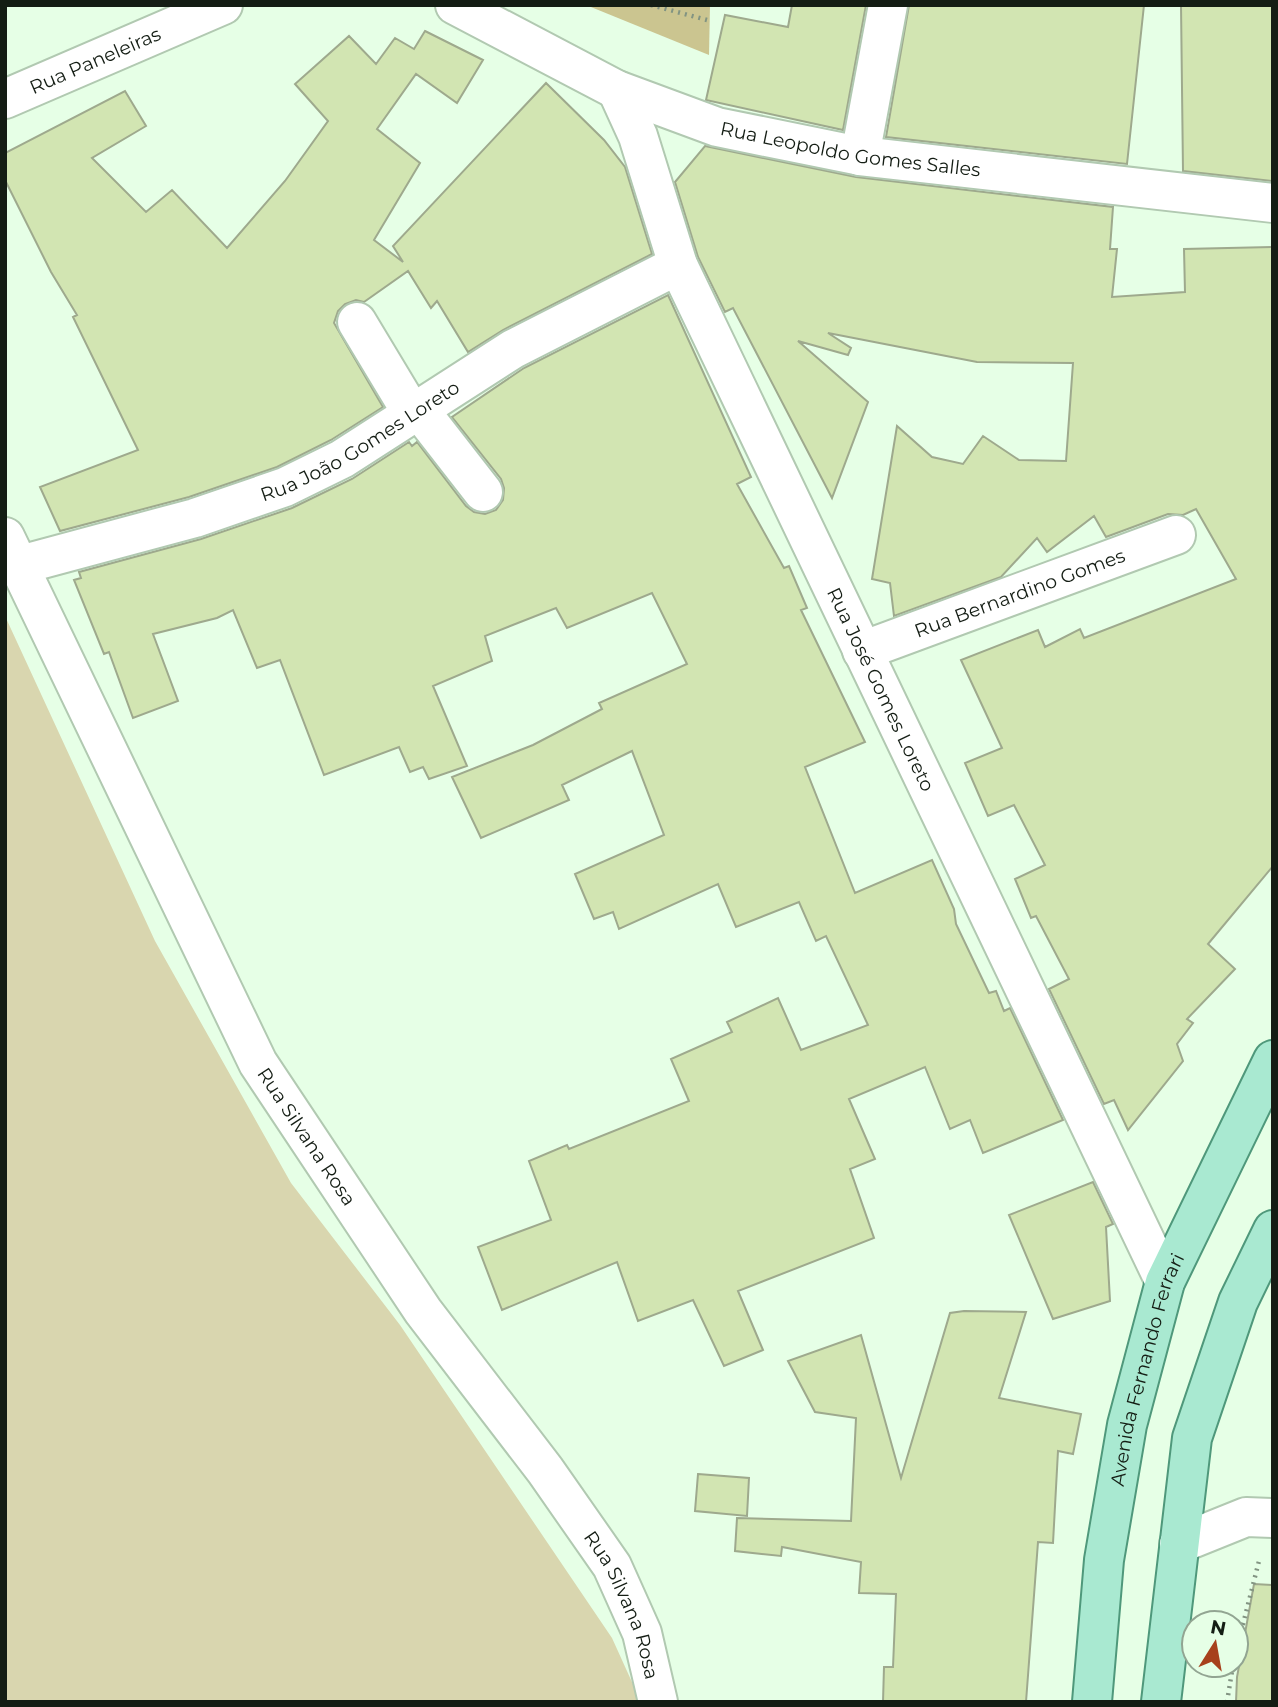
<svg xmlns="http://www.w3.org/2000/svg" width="1278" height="1707" font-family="Montserrat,sans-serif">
  <rect width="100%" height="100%" fill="#e6ffe6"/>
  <path fill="#d9d6af" d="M5,616L155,941L291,1183L400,1325L612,1638L641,1702H5Z"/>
  <path fill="#cbc590" d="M586,5H710L709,55Z"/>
  <path fill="#d2e5b2" stroke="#9ea98d" stroke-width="2" d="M792,5H866L843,130L706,100L725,15L788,27Z
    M909,5H1144L1127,164L886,137Z
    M1181,5H1273V181L1183,171Z
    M425,31L483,60L457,103L416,74L377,129L420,163L374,240L403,262L393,246L546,83L604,140L625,167L652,254L503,330L468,352L437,301L431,308L408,271L364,302L356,300L345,304L338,311L334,323L383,407L331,440L277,467L189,497L60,531L40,487L138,450L73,317L77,315L51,272L5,180V153L125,91L146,126L92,158L146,212L172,190L227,248L285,181L328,121L295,84L349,36L376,64L395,38L414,49Z
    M705,146L856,177L1113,207L1110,249H1117L1112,297L1185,292L1184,249L1273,247V866L1208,944L1235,969L1187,1019L1193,1023L1177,1044L1183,1061L1128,1130L1114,1100L1104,1104L1049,989L1069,979L1036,916L1031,918L1015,879L1045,865L1014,805L988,816L965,763L1002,748L961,660L1038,630L1045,647L1080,629L1084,638L1236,579L1196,509L1183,515L1168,514L1106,537L1094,516L1047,552L1037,538L1001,577L894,616L890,583L872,579L897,426L932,457L963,464L983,436L1019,460L1066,461L1073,363L977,362L828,333L851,348L848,355L798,341L868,402L832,498L733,308L725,312L698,257L675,182Z
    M668,295L751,477L737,484L784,568L789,566L807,608L801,610L865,742L805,767L855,893L932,860L954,909L956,924L989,993L996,991L1004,1011L1010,1008L1063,1120L983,1153L970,1120L950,1129L925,1067L849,1099L875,1159L850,1169L874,1238L738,1291L763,1350L724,1366L693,1300L638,1321L617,1262L502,1310L478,1247L551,1220L529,1161L567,1145L569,1149L689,1101L671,1059L732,1032L727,1022L778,998L801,1050L868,1025L826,936L816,941L799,902L736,927L718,884L619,929L613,912L594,919L575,874L664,835L632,751L562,785L569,800L481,838L452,777L533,745L602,709L599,703L687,664L652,593L567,628L556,608L485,636L492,661L433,686L467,766L429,779L423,767L410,772L399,747L324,775L280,660L257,668L233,610L217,618L153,634L178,701L133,718L109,652L104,654L74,580L81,578L79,572L201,539L292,508L352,479L409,442L412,446L417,442L466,506L474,512L485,514L496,510L503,500L504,488L501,479L452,417L524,368Z
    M1093,1182L1113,1224L1106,1227L1110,1301L1053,1319L1009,1215Z
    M964,1311L1026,1312L999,1398L1081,1414L1073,1454L1058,1451L1053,1543L1038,1542L1026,1702H883L884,1667H893L896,1594L859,1593L861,1562L782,1547L781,1556L735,1551L737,1518L851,1521L856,1418L815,1412L788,1361L861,1335L901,1478L950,1313Z
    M698,1474L749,1478L747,1516L695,1511Z
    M1254,1584L1273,1585V1702H1236L1237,1677Z"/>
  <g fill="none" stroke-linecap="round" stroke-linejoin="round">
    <g stroke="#b1c9b1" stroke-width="42">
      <g id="minor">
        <path id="s1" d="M455,5L617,90L717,127L860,156L1273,203"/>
        <path id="s2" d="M617,90L638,136L678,265L1165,1282"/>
        <path id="s3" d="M5,99L223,5"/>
        <path d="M860,156L888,5"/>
        <path d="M357,322L413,415"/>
        <path d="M420,411L483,492"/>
        <path id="s4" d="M5,537L258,1063L423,1311L545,1470L612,1566L642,1633L658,1702"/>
        <path id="s5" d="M20,565L195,518L285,487L342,459L513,349L678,265"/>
        <path id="s6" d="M862,651L1176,535"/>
        <path d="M1179,1544L1246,1517L1273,1518"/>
      </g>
    </g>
    <g stroke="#4f987b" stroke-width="42">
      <g id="major">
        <path id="s7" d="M1092,1702L1104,1560L1127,1425L1165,1282L1273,1060"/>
        <path d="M1161,1702L1192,1438L1238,1302L1273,1230"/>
      </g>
    </g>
    <path stroke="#829482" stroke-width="4.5" stroke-dasharray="2 5" stroke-linecap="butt" d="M651,5L707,20
      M1236,1652L1259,1561
      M1227,1702L1233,1665"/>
    <use href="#minor" stroke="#fff" stroke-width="38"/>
    <use href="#major" stroke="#a9e9d1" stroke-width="38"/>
  </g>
  <g text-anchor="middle" stroke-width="5" stroke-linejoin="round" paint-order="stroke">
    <g font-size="19" fill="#141d14" stroke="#e6ffe6">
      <text dy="7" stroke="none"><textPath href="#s3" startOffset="98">Rua Paneleiras</textPath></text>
      <text dy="7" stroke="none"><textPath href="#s1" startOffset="425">Rua Leopoldo Gomes Salles</textPath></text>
      <text dy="7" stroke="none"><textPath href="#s5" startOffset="364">Rua João Gomes Loreto</textPath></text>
      <text dy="7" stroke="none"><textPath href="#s6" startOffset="168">Rua Bernardino Gomes</textPath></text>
      <text dy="7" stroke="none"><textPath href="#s2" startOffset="656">Rua José Gomes Loreto</textPath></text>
      <text dy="7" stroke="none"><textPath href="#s4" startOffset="672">Rua Silvana Rosa</textPath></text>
      <text dy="7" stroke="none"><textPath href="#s7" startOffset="338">Avenida Fernando Ferrari</textPath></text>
      <text dy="7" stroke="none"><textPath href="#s4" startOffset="1239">Rua Silvana Rosa</textPath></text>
    </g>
  </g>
  <rect width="1278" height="1707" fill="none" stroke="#141d14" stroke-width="14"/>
  <g transform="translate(1215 1644) rotate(11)"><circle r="33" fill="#e6ffe6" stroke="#92a592" stroke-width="2"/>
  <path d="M0-5L12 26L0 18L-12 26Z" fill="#a7411c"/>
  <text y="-10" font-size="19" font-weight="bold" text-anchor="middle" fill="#141d14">N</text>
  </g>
</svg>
